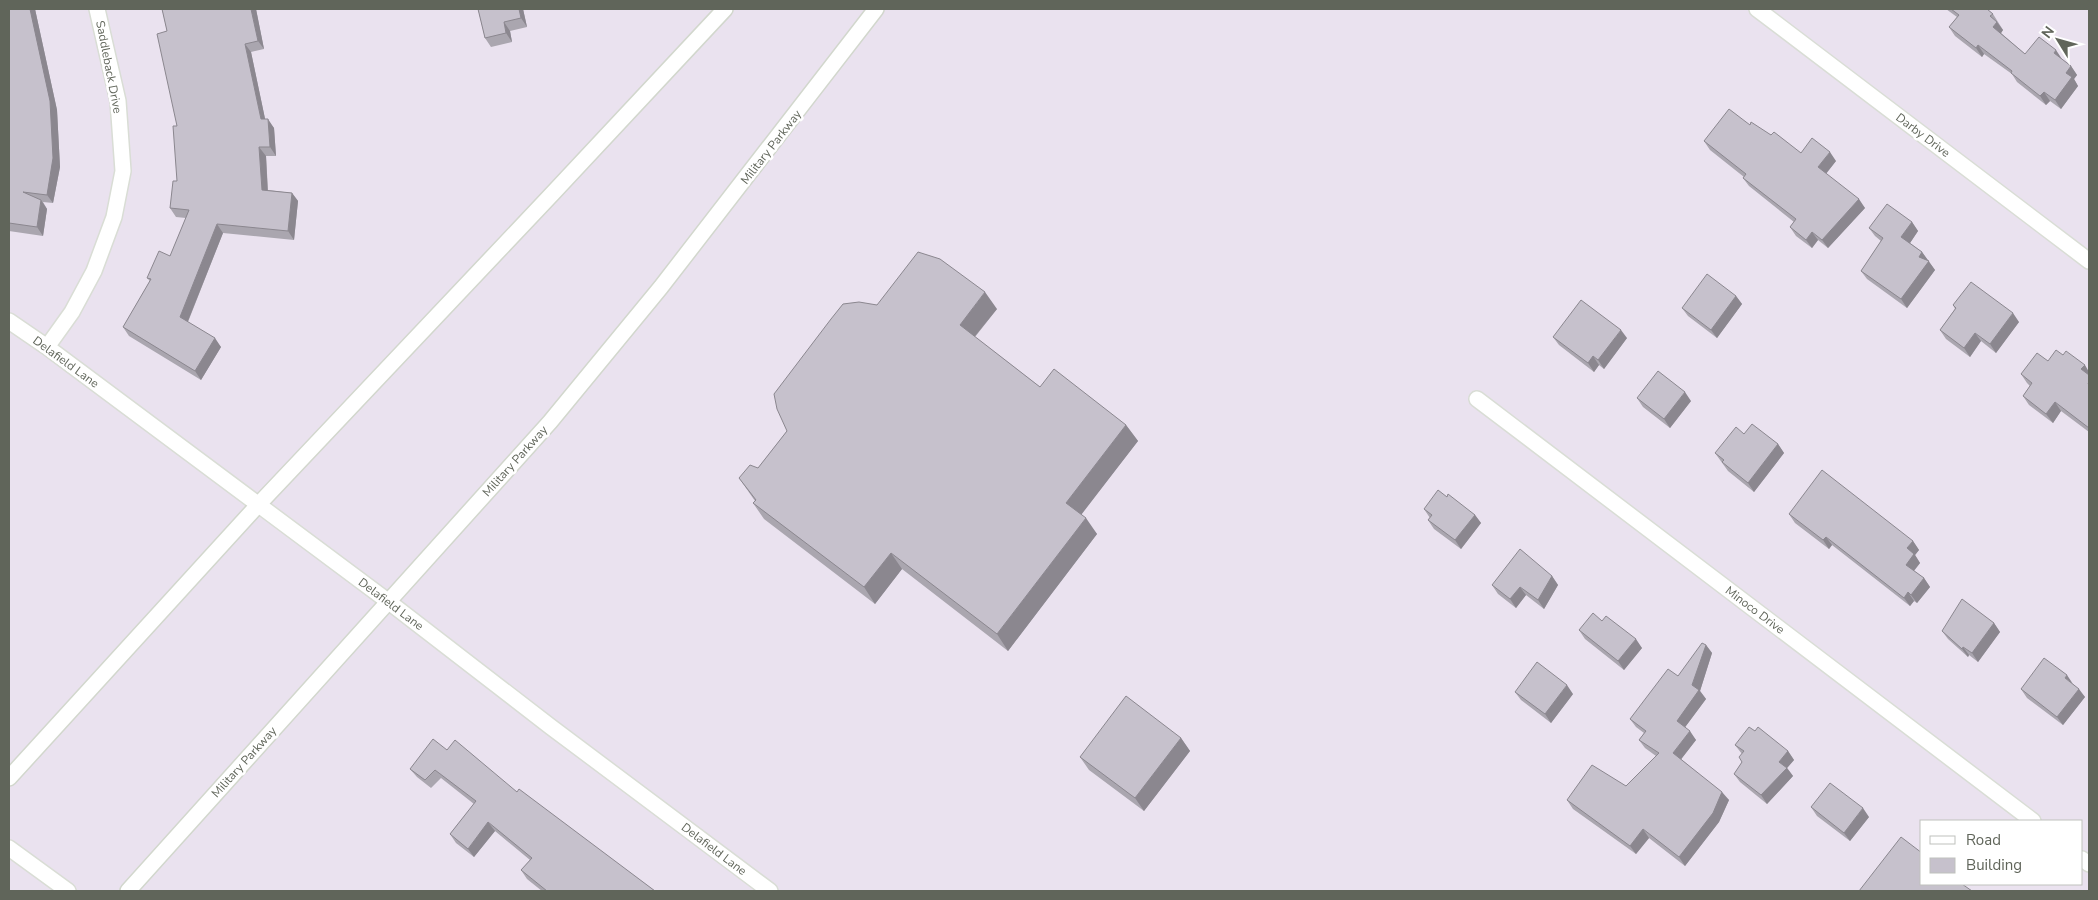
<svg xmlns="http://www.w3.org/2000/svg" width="2098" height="900" font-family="'Nunito Sans',sans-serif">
  <rect width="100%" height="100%" fill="#eae2ef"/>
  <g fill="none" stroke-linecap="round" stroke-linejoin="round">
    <g stroke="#d9ddd5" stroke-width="18">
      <path id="street" d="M1757,9L2089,261
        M9,321L47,347L389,602L551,727L770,891
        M47,347L72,312L94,271L114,217L123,171L118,101L97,9
        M1477,399L2033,821
        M9,848L68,891
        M2082,859L2089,864"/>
    </g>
    <g stroke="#d2d7cd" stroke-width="18">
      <path id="secondary" d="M9,778L258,505L553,193L725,9
        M128,891L550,422L661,287L876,9"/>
    </g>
    <use href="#street" stroke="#fff" stroke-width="15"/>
    <use href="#secondary" stroke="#fff" stroke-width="15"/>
  </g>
  <path fill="#aaa6af" d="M9,9H35L57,110L60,167L53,203L43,202L47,209L43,236L9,231Z
    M162,9H256L264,49L251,52L265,119L274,128L276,156H266L268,190L292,193L298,201L294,240L223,233L188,322L221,347L201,380L129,336L123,327L150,281L147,278L170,256L186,218L176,217L170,208L177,181V126L167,31Z
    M478,9H523L527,27L510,31L512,42L491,47L485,38Z
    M1946,9H1987L1993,14L2003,30L2001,33L2025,54L2062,59L2071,66L2077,75L2074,79L2078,86L2061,109L2050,101L2046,105L2017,82L2012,74L1984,54L1982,57L1955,36L1949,27L1957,17Z
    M1750,125L1771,135L1801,153L1836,161L1826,174L1865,208L1828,248L1818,240L1812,248L1796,236L1790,227L1794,222L1749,186L1743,178L1744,177L1710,150L1704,141Z
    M1912,222L1918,231L1910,243L1922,252L1935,270L1907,308L1867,279L1861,271L1881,241L1875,236L1869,228Z
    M1736,296L1742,304L1717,338L1688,316L1682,308Z
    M877,305L997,309L975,337L1040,387L1126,425L1138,441L1081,514L1097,534L1008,651L902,569L875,604L764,519L753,503L755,501L739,478L758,468L787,431Z
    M1953,305L2019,322L1996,353L1981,341L1970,357L1946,339L1940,330L1955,309Z
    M1553,337L1627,338L1604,369L1599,365L1594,372L1559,345Z
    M2063,355L2089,372V432L2061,411L2053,423L2029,405L2023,396L2030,386L2027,383L2021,374L2048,361Z
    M1637,398L1691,401L1670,428L1643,407Z
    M1744,434L1778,444L1784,453L1754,492L1728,471L1715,453Z
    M1447,497L1475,515L1481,523L1461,549L1434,529L1428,520L1430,518L1424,509Z
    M1789,514L1913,541L1919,550L1915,555L1920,563L1914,571L1924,578L1930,587L1917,603L1914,601L1910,606L1832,545L1829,549L1795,523Z
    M1552,576L1558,585L1544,609L1526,595L1516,608L1498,594L1492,585Z
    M1602,621L1642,648L1624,670L1585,639L1579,630Z
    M1994,623L2000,632L1978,662L1969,655L1968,657L1948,639L1942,631Z
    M1706,645L1712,653L1700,691L1706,699L1685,727L1696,740L1681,759L1729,800L1719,822L1685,866L1649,838L1636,854L1573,809L1567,800L1626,786L1656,756L1645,748L1639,740L1644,733L1636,727L1630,719L1678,676Z
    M2073,684L2085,697L2063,725L2027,698L2021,689Z
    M1515,692L1573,694L1551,723L1521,700Z
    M1755,731L1788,751L1794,760L1787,768L1793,776L1767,804L1740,782L1734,774L1742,762V754L1735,745Z
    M1181,738L1190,751L1144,811L1089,770L1080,757Z
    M447,750L517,792L655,891H542L527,879L521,870L530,860L495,831L474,857L456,843L450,834L474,804L441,778L431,788L417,777L410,769Z
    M1811,807L1869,817L1850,841L1817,816Z"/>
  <path fill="#8b878f" d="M30,9H35L57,110L60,167L53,203L47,195Z
    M251,9H256L264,49L258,41Z
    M519,9H523L527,27L521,18Z
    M504,22L510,31L512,42L506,33Z
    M1997,22L2003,30L1999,36L1993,27Z
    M245,44L251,52L267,128L261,119Z
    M1978,45L1984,54L1982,57L1976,48Z
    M2056,50L2062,59L2060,62L2054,53Z
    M2071,66L2077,75L2074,79L2078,86L2061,109L2055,100L2066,73Z
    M2044,92L2050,101L2046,105L2040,96Z
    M268,119L274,128L276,156L270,147Z
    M259,147L266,156L268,198L262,190Z
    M1830,152L1836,161L1824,176L1818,167Z
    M292,193L298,201L294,240L288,231Z
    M1859,199L1865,208L1828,248L1822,240Z
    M41,200L47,209L43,236L37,227Z
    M1912,222L1918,231L1908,246L1901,237Z
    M217,224L223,233L186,326L180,317Z
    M1812,232L1818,240L1812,248L1806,240Z
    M1922,252L1935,270L1907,308L1901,299L1919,257Z
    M985,292L997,309L971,341L960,325Z
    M1736,296L1742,304L1717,338L1711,330Z
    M2013,313L2019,322L1996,353L1990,344Z
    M1621,330L1627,338L1604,369L1598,360Z
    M1975,333L1981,341L1970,357L1964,348Z
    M215,338L221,347L201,380L195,371Z
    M1593,356L1599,365L1594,372L1588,363Z
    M2085,365L2089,372V375L2081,369Z
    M1685,392L1691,401L1670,428L1664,419Z
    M2055,402L2061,411L2053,423L2046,414Z
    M1126,425L1138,441L1078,519L1066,503Z
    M1778,444L1784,453L1754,492L1748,483Z
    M1475,515L1481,523L1461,549L1455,540Z
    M1086,518L1097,534L1008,651L997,634Z
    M1826,537L1832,545L1829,549L1823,540Z
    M1913,541L1919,550L1915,555L1920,563L1912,573L1906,565L1907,548Z
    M891,553L902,569L875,604L864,587Z
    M1552,576L1558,585L1544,609L1538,600Z
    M1924,578L1930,587L1917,603L1911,595Z
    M1520,587L1526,595L1516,608L1510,599Z
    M1908,592L1914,601L1910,606L1904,598Z
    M1994,623L2000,632L1978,662L1972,653Z
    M1636,639L1642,648L1624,670L1618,661Z
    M1706,645L1712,653L1700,691L1706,699L1683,730L1677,721L1692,685Z
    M1963,647L1969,655L1968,657L1962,649Z
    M2067,675L2073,684L2065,678Z
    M1567,685L1573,694L1551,723L1545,714Z
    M2079,689L2085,697L2063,725L2057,717Z
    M1690,731L1696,740L1679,762L1673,753Z
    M1181,738L1190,751L1144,811L1135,798Z
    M1788,751L1794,760L1787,768L1793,776L1767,804L1761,795L1779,762Z
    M1722,792L1729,800L1719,822L1685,866L1679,857Z
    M1863,808L1869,817L1850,841L1844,833Z
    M488,822L495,831L474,857L468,849Z
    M1643,829L1649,838L1636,854L1630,846Z"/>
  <path fill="#c6c1cc" stroke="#8b878f" d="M9,9H30L50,101L53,158L47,195L23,192L41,200L37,227L9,223Z
    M162,9H251L258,41L245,44L261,119H268L270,147H259L262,190L292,193L288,231L217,224L180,317L215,338L195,371L123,327L151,279L147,278L159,251L170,256L189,210L170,208L173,181H177L173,126H177L157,34L167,31Z
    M478,9H519L521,18L504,22L506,33L485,38Z
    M1951,9H1987L1993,14L1990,16L1997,22L1993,27L2025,54L2039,37L2056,50L2054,53L2071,66L2066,73L2072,77L2055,100L2044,92L2040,96L2011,73L2012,71L1978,45L1976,48L1949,27L1959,15Z
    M1729,109L1750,125L1751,122L1771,135L1774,132L1801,153L1812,138L1830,152L1818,167L1859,199L1822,240L1812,232L1806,240L1790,227L1796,219L1743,178L1746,174L1704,141Z
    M1887,204L1912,222L1901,237L1922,252L1919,257L1929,261L1901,299L1861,271L1883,238L1869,228Z
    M918,252L940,259L985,292L960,325L1040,387L1054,369L1126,425L1066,503L1086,518L997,634L891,553L864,587L753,503L756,500L739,478L750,465L758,468L787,431L777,409L774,394L831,319L843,304L859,302L877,305Z
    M1707,274L1736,296L1711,330L1682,308Z
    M1971,282L2013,313L1990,344L1975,333L1964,348L1940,330L1956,308L1953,305Z
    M1581,300L1621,330L1598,360L1593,356L1588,363L1553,337Z
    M2056,350L2063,355L2066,351L2085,365L2081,369L2089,375V382L2088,384L2089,385V428L2055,402L2046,414L2023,396L2032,383L2021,374L2037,353L2048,361Z
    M1658,371L1685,392L1664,419L1637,398Z
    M1752,424L1778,444L1748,483L1722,462L1724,460L1715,453L1736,427L1744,434Z
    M1822,470L1913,541L1907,548L1914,554L1906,565L1924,578L1911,595L1908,592L1904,598L1826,537L1823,540L1789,514Z
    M1438,490L1447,497L1448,494L1475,515L1455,540L1428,520L1432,515L1424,509Z
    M1520,549L1552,576L1538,600L1520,587L1510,599L1492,585Z
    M1962,599L1994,623L1972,653L1963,647L1962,649L1942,631Z
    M1593,613L1602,621L1606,616L1636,639L1618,661L1579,630Z
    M1702,643L1706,645L1692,685L1699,690L1677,721L1690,731L1673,753L1722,792L1713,813L1679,857L1643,829L1630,846L1567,800L1592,765L1626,786L1659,753L1639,740L1646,731L1630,719L1668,669L1678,676Z
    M2044,658L2067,675L2065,678L2079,689L2057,717L2021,689Z
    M1537,662L1567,685L1545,714L1515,692Z
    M1126,696L1181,738L1135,798L1080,757Z
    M1749,727L1755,731L1758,727L1788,751L1779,762L1787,768L1761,795L1734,774L1742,762L1739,757L1744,751L1735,745Z
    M433,739L447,750L455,740L517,792L519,789L655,891H547L521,870L532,858L488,822L468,849L450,834L476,801L435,770L425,780L410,769Z
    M1830,783L1863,808L1844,833L1811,807Z
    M1901,837L1922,853V884H1962L1972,891H1859Z"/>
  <g text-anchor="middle" stroke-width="5" stroke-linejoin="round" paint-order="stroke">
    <g font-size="12" fill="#60655a" stroke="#fff">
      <text transform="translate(109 67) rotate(79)" y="4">Saddleback Drive</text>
      <text transform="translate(1923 135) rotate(37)" y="4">Darby Drive</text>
      <text transform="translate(771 147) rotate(-52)" y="4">Military Parkway</text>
      <text transform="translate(66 362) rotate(36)" y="4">Delafield Lane</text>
      <text transform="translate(515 461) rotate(-48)" y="4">Military Parkway</text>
      <text transform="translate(391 604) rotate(37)" y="4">Delafield Lane</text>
      <text transform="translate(1755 610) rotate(37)" y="4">Minoco Drive</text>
      <text transform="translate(244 762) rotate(-48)" y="4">Military Parkway</text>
      <text transform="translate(714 849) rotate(37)" y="4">Delafield Lane</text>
    </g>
  </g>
  <rect width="2098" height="900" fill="none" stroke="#60655a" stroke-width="20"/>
  <rect x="1920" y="820" width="162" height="65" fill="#ffffff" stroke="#bfc1bd"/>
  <rect x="1930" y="836" width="25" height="8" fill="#ffffff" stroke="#bfc1bd"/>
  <text x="1966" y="845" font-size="15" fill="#60655a">Road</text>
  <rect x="1930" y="858" width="25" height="15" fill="#c6c1cc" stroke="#bfc1bd"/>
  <text x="1966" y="870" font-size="15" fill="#60655a">Building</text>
  <g transform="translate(2058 40) rotate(307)" stroke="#ffffff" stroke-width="4" paint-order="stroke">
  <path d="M0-4L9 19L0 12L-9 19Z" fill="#60655a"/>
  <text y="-8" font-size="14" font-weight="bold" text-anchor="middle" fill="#60655a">N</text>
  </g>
</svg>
